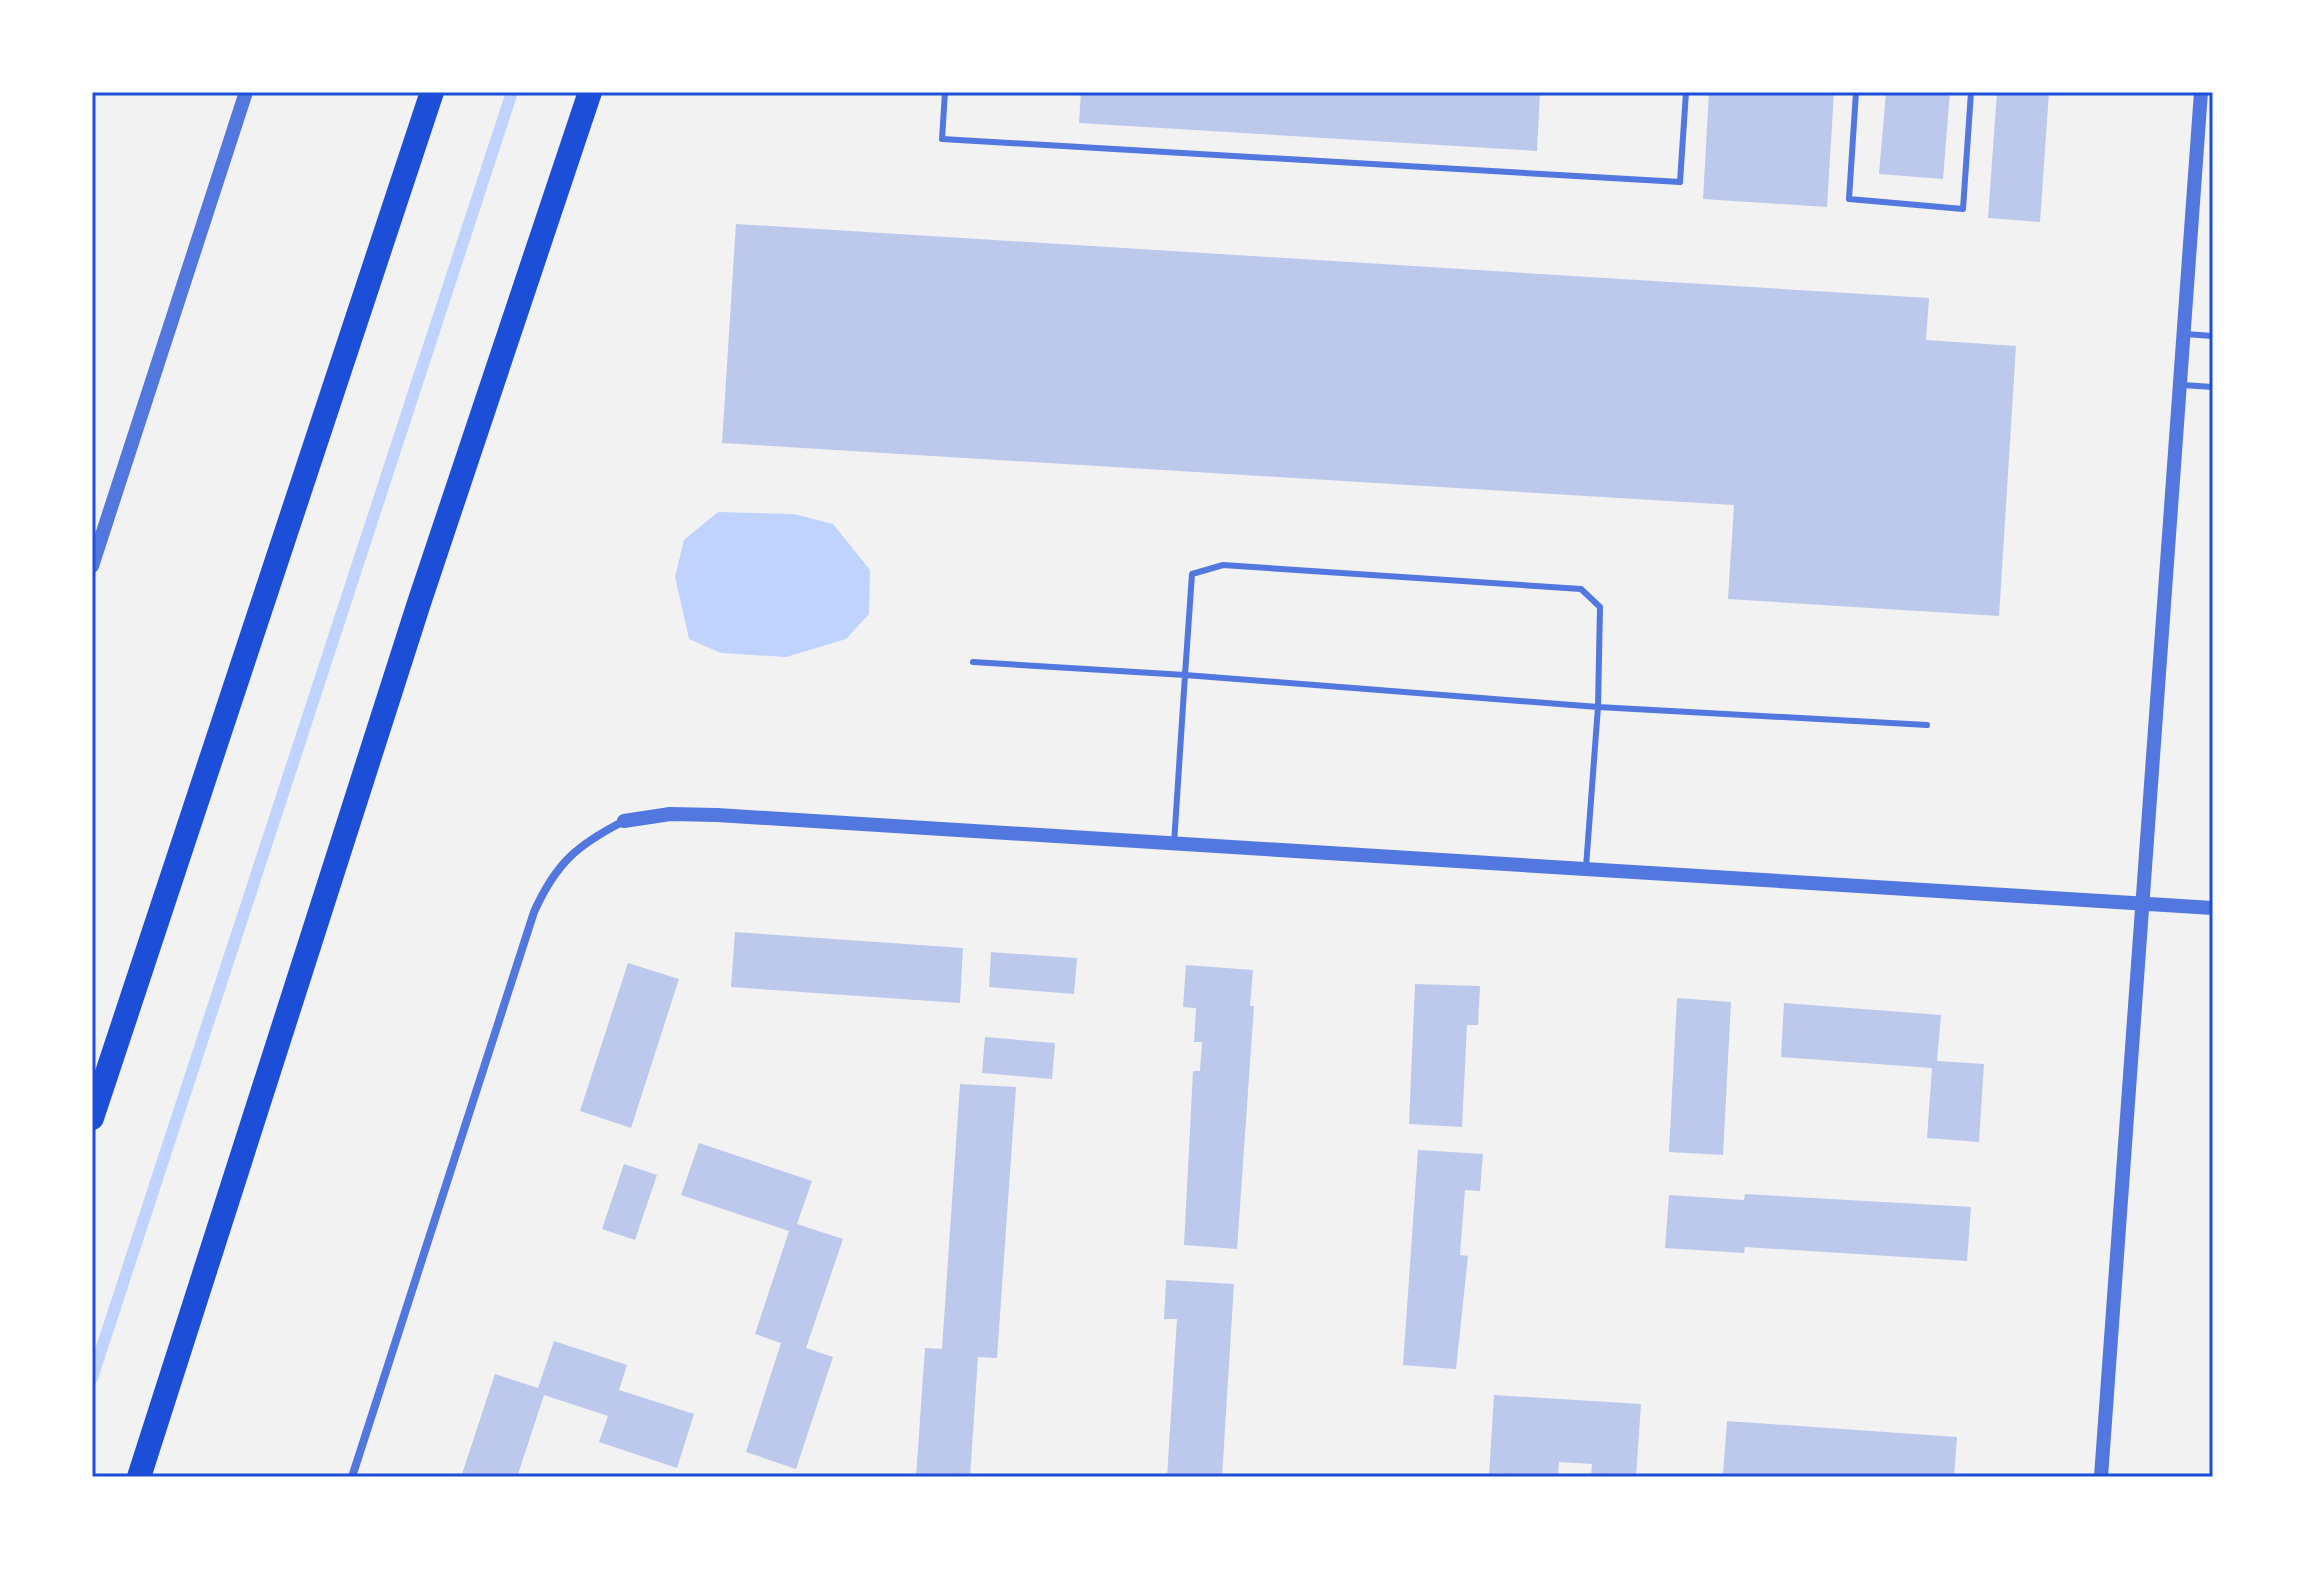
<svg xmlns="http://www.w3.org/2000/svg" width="2305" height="1569" font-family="Helvetica,sans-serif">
  <rect width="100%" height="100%" fill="#f2f2f2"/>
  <path fill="#bfd3fe" d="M718,512L794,514L833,524L870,570L869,614L846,639L786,657L721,653L689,639L675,577L684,540Z"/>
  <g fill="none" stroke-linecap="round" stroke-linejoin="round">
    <path stroke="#bfd3fe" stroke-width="12" d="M92,1378L512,92"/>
  </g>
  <path fill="#bdc9ec" d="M1081,92H1540L1537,151L1079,123Z
    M1709,92H1834L1827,207L1703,199Z
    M1886,92H1950L1943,179L1879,174Z
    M1997,92H2049L2040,222L1988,218Z
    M736,224L1929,298L1926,340L2016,346L1999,616L1728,599L1734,505L722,443Z
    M735,932L963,948L960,1003L731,987Z
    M991,952L1077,958L1074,994L989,987Z
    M628,963L679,979L631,1128L580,1111Z
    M1186,965L1253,970L1250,1006H1254L1237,1249L1184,1245L1193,1071H1200L1202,1042H1194L1196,1008L1183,1007Z
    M1415,984L1480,986L1478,1025H1467L1462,1127L1409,1124Z
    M1677,998L1731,1002L1723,1155L1669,1152Z
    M1784,1003L1941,1015L1937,1061L1984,1064L1979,1142L1927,1138L1932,1068L1781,1057Z
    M985,1037L1055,1043L1052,1079L982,1073Z
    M960,1084L1016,1087L997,1358L978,1357L970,1477H916L925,1348L942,1349Z
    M699,1143L812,1181L797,1224L843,1239L806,1348L833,1357L796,1469L746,1452L781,1343L755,1334L789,1231L681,1195Z
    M1418,1150L1483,1154L1480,1191L1465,1190L1460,1255L1468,1256L1456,1369L1403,1365Z
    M624,1164L657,1175L635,1240L602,1229Z
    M1745,1194L1971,1207L1967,1261L1745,1247L1744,1253L1665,1248L1669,1195L1744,1200Z
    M1166,1280L1234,1284L1222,1477H1167L1177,1319H1164Z
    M554,1341L627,1365L619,1390L694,1414L677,1468L599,1442L608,1416L544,1395L517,1477H461L495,1374L538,1388Z
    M1494,1395L1641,1404L1636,1477H1591L1592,1464L1559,1462L1558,1477L1489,1475Z
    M1727,1421L1957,1437L1954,1477L1723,1474Z"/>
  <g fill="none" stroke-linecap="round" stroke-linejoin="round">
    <path stroke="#5277de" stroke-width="6" d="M945,92L942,139L1680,182L1686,92
      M1856,92L1849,199L1963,209L1971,92
      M2185,334L2213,336
      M2182,385L2213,387
      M973,662L1185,675L1192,574L1223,565L1581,589L1600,607L1598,707L1927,725
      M1174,844L1185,675L1598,707L1586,867"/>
    <path stroke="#5277de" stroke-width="8" d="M352,1477L534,912C556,863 577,845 624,821"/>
    <path stroke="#5277de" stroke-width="14" d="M92,566L246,92
      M624,821L670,814L717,815L2213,908
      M2101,1477L2201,92"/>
    <path stroke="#1d4ed8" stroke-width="24" d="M92,1118L432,92
      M139,1477L419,603L590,92"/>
  </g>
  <rect width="2305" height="1569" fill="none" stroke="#ffffff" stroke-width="188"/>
  <rect x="94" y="94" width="2117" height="1381" fill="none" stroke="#1d4ed8" stroke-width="3"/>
</svg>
